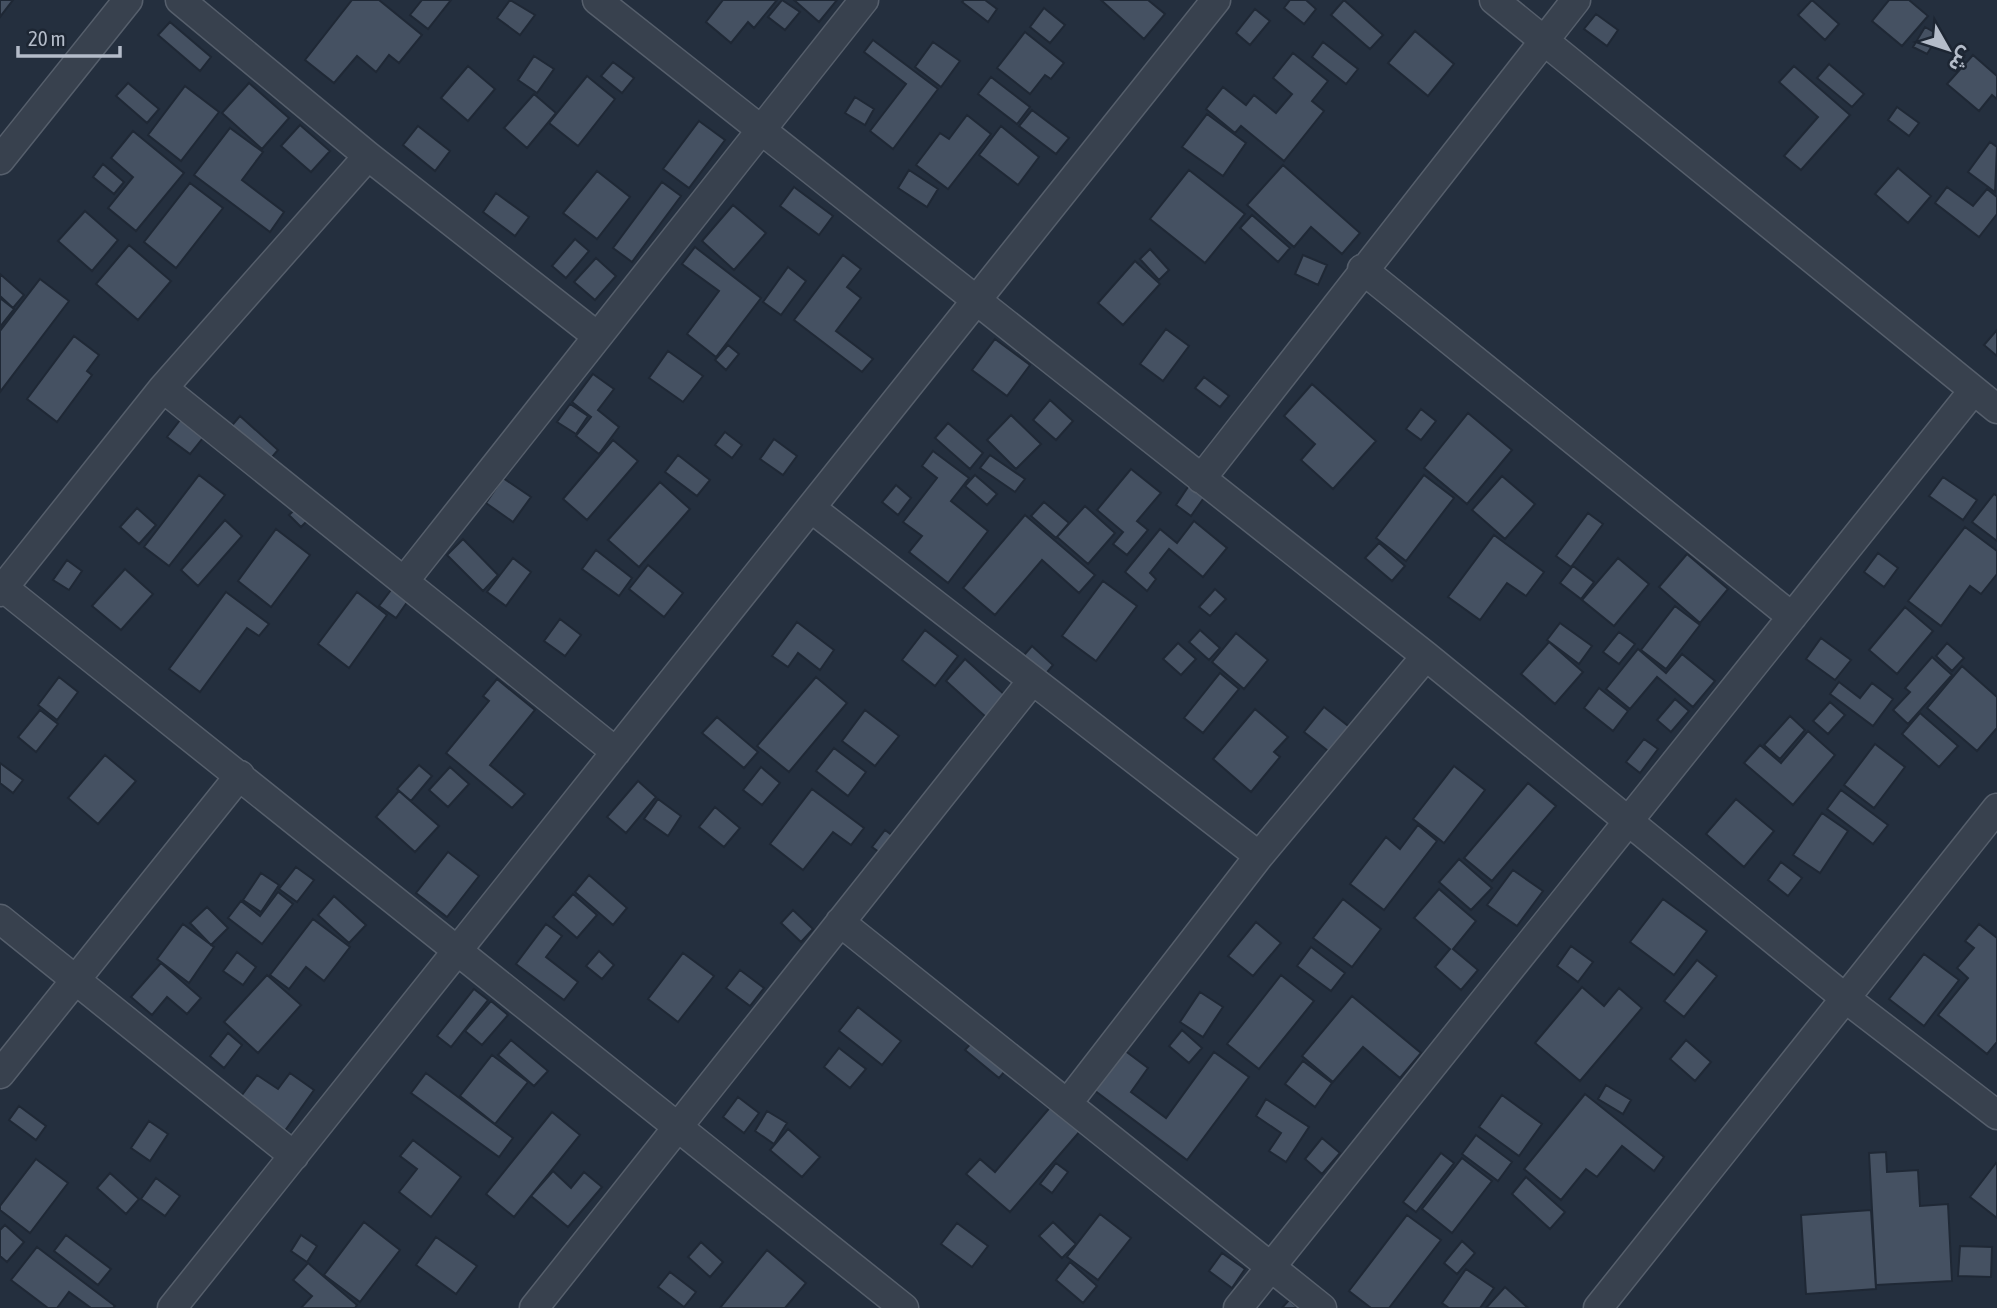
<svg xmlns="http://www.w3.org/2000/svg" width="1997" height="1308" font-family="'Asap Condensed','Noto Sans Arabic',sans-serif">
  <rect width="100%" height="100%" fill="#242f3e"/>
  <path fill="#455162" stroke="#1f2835" stroke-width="2" d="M0,0H13L0,17Z
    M352,0H379L422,35L399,63L389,55L376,72L357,56L334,83L305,60Z
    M422,0H451L428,29L410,15Z
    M510,0L535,15L520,35L497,18Z
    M723,0H777L754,28L748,22L731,43L706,22Z
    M782,0L800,12L785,30L768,17Z
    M794,0H837L819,22Z
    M964,0H985L997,9L988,22L962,2Z
    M1101,0H1148L1165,14L1144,39Z
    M1290,0H1306L1316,9L1304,24L1284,8Z
    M1344,0L1383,35L1370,49L1331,15Z
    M1812,0L1839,24L1825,40L1798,15Z
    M1889,0H1909L1928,16L1902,46L1872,21Z
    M1044,8L1065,25L1050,43L1030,27Z
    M1255,9L1270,21L1250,45L1236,33Z
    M1596,14L1618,30L1607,46L1584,29Z
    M170,22L211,57L200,71L158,35Z
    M1925,27L1939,35L1927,54L1913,47Z
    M1415,31L1454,64L1428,96L1388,63Z
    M1025,32L1064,63L1051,79L1045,75L1030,94L997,68Z
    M873,40L938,89L893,149L870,131L906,84L864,52Z
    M933,42L960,61L941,87L915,67Z
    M1323,42L1358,69L1346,84L1312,57Z
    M1293,53L1328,81L1312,101L1324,111L1284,161L1241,126L1235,133L1206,109L1223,87L1246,105L1254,95L1276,113L1292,94L1273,78Z
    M1973,55L1997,76V99L1992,95L1979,111L1947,84Z
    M534,56L554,69L537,93L518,80Z
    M613,62L634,78L622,93L601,76Z
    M1829,64L1864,94L1852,107L1817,78Z
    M468,66L495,89L468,121L441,98Z
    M1794,66L1850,115L1801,170L1784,156L1818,117L1779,82Z
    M587,76L615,99L578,146L549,123Z
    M991,77L1030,107L1017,124L978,94Z
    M128,83L159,109L147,123L116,96Z
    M249,83L289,118L262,149L222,113Z
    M185,86L219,112L181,161L148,135Z
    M534,94L556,113L527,148L504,128Z
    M855,97L874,109L865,125L845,113Z
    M1897,107L1919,123L1909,136L1888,120Z
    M1032,110L1069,138L1056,154L1019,126Z
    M1207,114L1246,143L1223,176L1182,147Z
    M967,115L991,134L948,189L916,165L940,133L949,139Z
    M699,121L725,140L689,188L663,169Z
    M300,125L330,151L311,172L281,146Z
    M418,126L450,151L435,171L403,145Z
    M1001,126L1039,157L1018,185L979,155Z
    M230,128L263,152L242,180L284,212L270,232L194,175Z
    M133,131L184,173L136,231L108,208L133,177L111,158Z
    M1990,142L1997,147L1995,192L1968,172Z
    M103,164L124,182L114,194L93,177Z
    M1283,165L1360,233L1342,254L1311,227L1294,247L1247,205Z
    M1898,168L1931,196L1908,223L1875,194Z
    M909,170L938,189L927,207L898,188Z
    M1189,170L1245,214L1205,263L1150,219Z
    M597,171L630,197L597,239L563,213Z
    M662,182L681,196L632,262L613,248Z
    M190,183L223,208L176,268L144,242Z
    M794,187L833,216L819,235L780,206Z
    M1947,187L1973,206L1987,189L1997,197V214L1979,237L1935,203Z
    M496,193L529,217L515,236L483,212Z
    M733,205L766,233L734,270L702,241Z
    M85,211L118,240L92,271L58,241Z
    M1252,215L1290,248L1278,262L1240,228Z
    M575,239L589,251L566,278L552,266Z
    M129,245L171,281L138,320L96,284Z
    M695,247L761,298L716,357L687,334L719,291L682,264Z
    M1150,249L1169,270L1159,280L1140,259Z
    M843,255L861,269L847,287L861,298L836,331L873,359L862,372L794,320Z
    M1303,255L1327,265L1318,285L1295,274Z
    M596,258L616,276L595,300L574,282Z
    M1135,261L1160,284L1123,325L1098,303Z
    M788,267L806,281L781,315L763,302Z
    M0,274L24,295L13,308L0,296Z
    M40,279L69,301L0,392V331Z
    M0,298L14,309L0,327Z
    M1166,329L1189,346L1163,381L1140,364Z
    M1997,330V356L1984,345Z
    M74,336L99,355L87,371L92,375L57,422L27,399Z
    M995,339L1030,365L1007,396L972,370Z
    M728,345L739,354L726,370L715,360Z
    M668,351L703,376L683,402L649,378Z
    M593,374L614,389L598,410L619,427L599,454L576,436L591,417L572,402Z
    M1204,377L1229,396L1220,407L1195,388Z
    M1312,384L1376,441L1333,489L1301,460L1315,444L1284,416Z
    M1050,400L1073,421L1056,440L1033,420Z
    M570,404L588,416L576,434L557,422Z
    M1421,409L1436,421L1421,440L1406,429Z
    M187,411L210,429L190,454L167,437Z
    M1468,413L1512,450L1467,504L1424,468Z
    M1011,415L1041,444L1016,469L987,440Z
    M240,416L278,450L254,478L216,444Z
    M948,423L983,453L970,469L935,438Z
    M725,432L742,445L732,458L715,445Z
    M774,439L797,456L783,475L760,459Z
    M613,440L638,461L587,520L563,499Z
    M933,451L969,478L951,501L988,531L948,583L909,552L922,536L903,522L937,478L922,466Z
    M678,455L710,480L697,496L665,472Z
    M990,455L1025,479L1015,492L980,468Z
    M1131,469L1161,493L1137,521L1148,530L1127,555L1113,544L1123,532L1097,510Z
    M199,475L225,495L169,566L144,547Z
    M975,475L997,494L987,505L965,486Z
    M1424,475L1454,498L1406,561L1376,538Z
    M1502,476L1535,504L1505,539L1472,510Z
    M1943,477L1977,500L1963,520L1929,496Z
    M503,478L531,497L513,522L486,503Z
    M1192,481L1208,492L1191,516L1176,505Z
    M660,482L690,509L639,567L608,540Z
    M896,485L911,498L898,515L882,502Z
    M314,492L325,503L301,527L289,515Z
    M1994,494L1997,496V541L1972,522Z
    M1044,502L1069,523L1056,538L1031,516Z
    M1085,506L1115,533L1088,564L1057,537Z
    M137,508L156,525L139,544L120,527Z
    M1588,513L1603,524L1571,567L1556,556Z
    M1025,515L1095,575L1079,593L1042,560L995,615L963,588Z
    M225,520L242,536L198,586L181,570Z
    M1194,521L1227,548L1203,577L1169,549L1150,573L1156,579L1147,591L1125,572L1160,529L1177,543Z
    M1965,527L1997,551V574L1981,594L1970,586L1941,626L1908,601Z
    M276,529L310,555L271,607L238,581Z
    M1494,535L1544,572L1526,596L1507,583L1480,620L1448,597Z
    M463,539L498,575L483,591L447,555Z
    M1379,543L1405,566L1392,581L1365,558Z
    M596,550L632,578L619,596L582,569Z
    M1878,553L1898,568L1884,587L1864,572Z
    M1687,554L1728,589L1700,623L1659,587Z
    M513,558L531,572L506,606L487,592Z
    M1618,558L1649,584L1614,626L1582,600Z
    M67,560L82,571L69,590L53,580Z
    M648,565L683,593L664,617L629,589Z
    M1573,566L1594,582L1581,599L1560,583Z
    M125,569L153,594L121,630L92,606Z
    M1103,581L1137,606L1096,661L1062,636Z
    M394,586L410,598L396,618L379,606Z
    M1215,589L1226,599L1210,616L1199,607Z
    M226,592L269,624L259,636L247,628L200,692L169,669Z
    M357,592L387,615L349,668L318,644Z
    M1675,606L1700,625L1666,669L1641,650Z
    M1905,607L1933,631L1897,674L1869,650Z
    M560,619L581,635L565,656L544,641Z
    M797,622L834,650L820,670L798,653L788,667L772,656Z
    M1560,623L1592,646L1579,664L1547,640Z
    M925,630L958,656L935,686L902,660Z
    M1200,630L1220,648L1209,660L1189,642Z
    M1619,632L1635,644L1619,664L1603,652Z
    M1236,633L1268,660L1244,689L1212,662Z
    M1821,638L1851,660L1835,680L1806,659Z
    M1549,642L1583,672L1555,704L1521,674Z
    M1178,643L1196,659L1181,675L1163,659Z
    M1947,643L1964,658L1952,671L1936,656Z
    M1032,646L1053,665L1040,681L1018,662Z
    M1638,649L1666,673L1682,654L1715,681L1693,707L1657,677L1630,709L1606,689Z
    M1932,657L1952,675L1908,724L1893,710L1910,692L1905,688Z
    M965,659L1006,696L987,718L946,681Z
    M1962,666L1997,697V728L1977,751L1927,708Z
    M1220,673L1239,689L1203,733L1184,718Z
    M59,677L78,692L57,720L38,705Z
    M816,677L847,703L789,772L757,746Z
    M497,679L535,710L490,765L525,794L512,808L446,753L489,701L483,696Z
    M1839,682L1860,698L1872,683L1893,699L1873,726L1830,694Z
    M1599,688L1628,711L1613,731L1584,708Z
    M1675,699L1689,711L1671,732L1657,720Z
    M1830,702L1845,715L1828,734L1813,721Z
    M1324,707L1352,729L1332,754L1304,732Z
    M1255,709L1288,737L1274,752L1280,757L1251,792L1213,759Z
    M40,710L58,724L36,752L18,737Z
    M865,710L899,736L875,766L842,741Z
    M1920,713L1958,746L1939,767L1902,734Z
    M1790,716L1805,730L1780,759L1764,745Z
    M717,717L758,752L744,768L702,733Z
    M1808,731L1835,755L1793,805L1744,763L1760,745L1781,763Z
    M1644,739L1658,749L1640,773L1626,762Z
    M1875,744L1905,767L1874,808L1844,785Z
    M834,748L866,772L848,796L816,771Z
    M105,755L136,781L98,824L68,798Z
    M0,763L23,780L13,793L0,783Z
    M419,765L432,776L411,801L397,789Z
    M1454,766L1485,790L1444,843L1413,819Z
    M450,767L469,784L448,807L429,790Z
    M761,767L780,783L762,805L743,790Z
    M638,781L656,797L626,833L607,817Z
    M1528,783L1556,806L1492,881L1464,858Z
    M812,789L864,828L851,845L833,832L803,870L770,844Z
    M1841,790L1888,825L1873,844L1827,809Z
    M399,791L439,826L415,852L376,817Z
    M658,799L681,816L668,836L644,819Z
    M1736,799L1774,831L1744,867L1706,834Z
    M715,807L740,828L724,847L699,827Z
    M1822,813L1848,831L1820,873L1793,855Z
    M1418,825L1437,841L1384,910L1350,884L1386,837L1400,849Z
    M885,830L909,848L897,865L872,847Z
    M448,852L479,876L447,917L416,893Z
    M1459,859L1492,888L1471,910L1439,882Z
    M1781,862L1802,878L1788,896L1768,880Z
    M296,867L314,880L297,902L279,889Z
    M1513,870L1543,891L1517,926L1487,905Z
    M261,873L279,885L261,912L243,900Z
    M589,875L627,908L613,925L575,892Z
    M1439,889L1476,921L1453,949L1478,970L1461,990L1435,967L1450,949L1414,918Z
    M278,892L293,904L262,944L228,918L241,901L260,916Z
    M573,894L597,915L577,938L553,917Z
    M334,896L366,925L349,943L318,915Z
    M1343,899L1381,929L1352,967L1313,938Z
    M1663,899L1707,931L1674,975L1630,942Z
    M207,907L228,928L211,945L190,923Z
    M793,910L813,929L801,942L781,923Z
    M313,919L350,947L324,981L306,967L289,989L270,975Z
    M1256,922L1281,943L1253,976L1228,956Z
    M183,924L214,947L189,983L157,959Z
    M546,924L562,936L546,957L578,982L564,1000L516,964Z
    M1979,924L1997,938V1042L1987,1054L1938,1015L1968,978L1957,968L1974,948L1965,941Z
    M1571,946L1593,962L1578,982L1557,966Z
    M1311,947L1345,973L1331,991L1297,966Z
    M599,951L614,965L602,979L586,966Z
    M237,952L256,967L243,985L223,971Z
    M683,953L714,976L678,1022L648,999Z
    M1924,954L1959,980L1924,1026L1889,999Z
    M1697,960L1717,976L1684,1017L1664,1001Z
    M161,963L201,998L187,1014L167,997L152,1015L131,997Z
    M740,970L764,988L750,1006L726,988Z
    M267,975L301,1005L258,1053L224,1022Z
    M1281,975L1314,1001L1259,1069L1227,1044Z
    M1582,987L1604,1006L1619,988L1642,1008L1580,1081L1535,1043Z
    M474,989L488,1000L451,1047L437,1036Z
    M1200,992L1223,1007L1203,1037L1180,1022Z
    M1352,996L1421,1053L1400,1078L1363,1047L1333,1082L1302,1056Z
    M491,1001L508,1015L482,1045L465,1031Z
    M858,1007L901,1041L882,1065L839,1031Z
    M984,1029L1017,1057L999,1078L965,1050Z
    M1182,1030L1202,1048L1189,1063L1169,1046Z
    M228,1033L242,1045L224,1068L210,1056Z
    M511,1040L548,1071L534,1086L498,1055Z
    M1686,1040L1711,1062L1695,1081L1670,1059Z
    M839,1048L866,1069L850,1088L824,1067Z
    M1124,1050L1148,1068L1131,1092L1166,1118L1214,1052L1249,1077L1187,1160L1094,1090Z
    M492,1055L528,1082L495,1124L460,1096Z
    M1303,1061L1332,1083L1315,1107L1285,1084Z
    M290,1073L314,1090L284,1132L239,1099L257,1075L278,1089Z
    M426,1073L513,1138L499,1157L411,1093Z
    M1606,1085L1631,1100L1623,1114L1598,1099Z
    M1585,1094L1664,1157L1654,1171L1622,1146L1597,1177L1586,1169L1561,1200L1524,1169Z
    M1502,1095L1542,1124L1519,1156L1479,1127Z
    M738,1097L759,1113L744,1133L723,1117Z
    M1266,1099L1309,1127L1286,1162L1269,1151L1281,1133L1256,1116Z
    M1052,1105L1081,1130L1010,1212L966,1174L980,1159L995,1172Z
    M19,1106L46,1126L36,1140L9,1120Z
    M767,1111L787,1123L774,1144L755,1131Z
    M552,1112L580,1135L514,1217L486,1194Z
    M149,1121L168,1134L150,1161L131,1148Z
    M788,1129L820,1157L802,1177L770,1150Z
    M1476,1135L1512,1162L1498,1181L1462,1154Z
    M1322,1138L1340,1153L1322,1174L1305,1159Z
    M413,1140L461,1177L431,1217L399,1192L417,1169L400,1156Z
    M1886,1152L1887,1172L1918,1170L1920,1206L1948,1204L1952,1281L1876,1285L1869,1153Z
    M1441,1153L1454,1163L1416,1212L1403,1202Z
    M1462,1158L1492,1181L1452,1233L1422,1209Z
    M36,1159L68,1183L30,1233L0,1210V1206Z
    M1056,1163L1068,1172L1052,1193L1040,1184Z
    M1996,1163L1997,1164V1218L1970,1197Z
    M553,1171L571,1188L584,1172L602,1187L568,1227L531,1196Z
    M110,1173L139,1199L126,1214L97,1188Z
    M1526,1177L1565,1212L1550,1229L1512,1194Z
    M156,1178L180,1196L165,1216L141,1199Z
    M1871,1210L1876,1289L1806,1294L1801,1215Z
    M1100,1214L1131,1238L1098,1280L1067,1257Z
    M1407,1215L1441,1240L1389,1308H1371L1349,1291Z
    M364,1222L400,1250L360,1302L324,1275Z
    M1053,1222L1076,1244L1062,1258L1039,1236Z
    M957,1223L988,1246L972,1267L941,1244Z
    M5,1225L24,1242L7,1262L0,1256V1230Z
    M66,1235L111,1269L98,1285L54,1251Z
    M301,1235L317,1246L307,1262L291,1251Z
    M436,1237L477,1266L456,1294L416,1265Z
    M1462,1241L1475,1253L1457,1274L1444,1263Z
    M701,1242L723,1262L710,1277L688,1257Z
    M1960,1246L1992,1247L1991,1277L1958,1276Z
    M37,1247L115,1306L113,1308H91L69,1292L57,1308H48L11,1280Z
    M767,1250L806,1283L785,1308H720Z
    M1222,1253L1245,1269L1232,1288L1209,1271Z
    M1070,1262L1097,1286L1083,1303L1056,1280Z
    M308,1263L357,1305L355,1308H301L312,1296L293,1280Z
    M1466,1269L1494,1288L1480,1308H1449L1442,1303Z
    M670,1272L696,1292L684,1307L658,1287Z
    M1505,1287L1528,1308H1486Z
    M1289,1300L1298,1308H1282Z"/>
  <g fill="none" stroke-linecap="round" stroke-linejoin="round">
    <g stroke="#565f6c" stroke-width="31">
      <path id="minor" d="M180,0L368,156L597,336
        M597,0L1426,656L1845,998L1997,1115
        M1494,0L1997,409
        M0,160L128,0
        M1362,269L1792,617
        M163,388L616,752
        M1201,479L1576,0
        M811,508L1259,856
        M405,580L864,0
        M0,585L904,1308
        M0,592L163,388L368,156
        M0,919L294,1156
        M840,922L1322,1308
        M0,1074L240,775
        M1067,1104L1259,856L1426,656
        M172,1308L1216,0
        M534,1308L1032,681
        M1238,1308L1973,391
        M1598,1308L1997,808"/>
    </g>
    <use href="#minor" stroke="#38414e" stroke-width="28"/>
  </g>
  <g transform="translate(1948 49) rotate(129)" stroke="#1d2633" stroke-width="5" paint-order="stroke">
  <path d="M0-5L12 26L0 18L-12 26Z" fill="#b4bcc9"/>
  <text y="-10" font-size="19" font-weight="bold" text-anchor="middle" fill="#b4bcc9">ش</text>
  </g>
  <path d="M18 46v10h102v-10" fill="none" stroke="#b4bcc9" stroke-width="3.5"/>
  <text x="28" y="46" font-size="21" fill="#b4bcc9" stroke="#1d2633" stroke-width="5" paint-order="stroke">20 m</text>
</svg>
